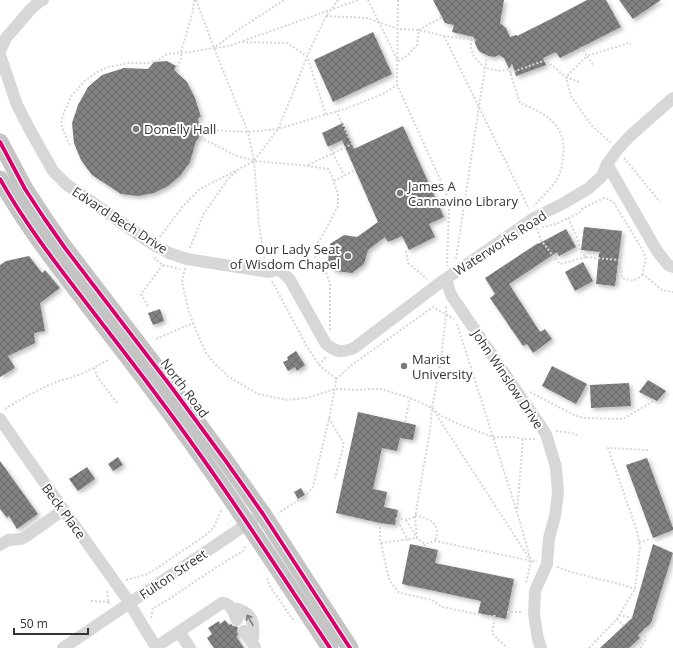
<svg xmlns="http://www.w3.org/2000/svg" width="673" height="648" font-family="'Open Sans',sans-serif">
  <defs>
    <pattern id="building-cross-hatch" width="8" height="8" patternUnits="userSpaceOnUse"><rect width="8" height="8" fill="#818181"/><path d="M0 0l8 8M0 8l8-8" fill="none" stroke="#6a6a6a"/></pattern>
    <filter id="shadow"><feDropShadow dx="2.5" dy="2.5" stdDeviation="2" flood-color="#0004"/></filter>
  </defs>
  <rect width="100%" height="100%" fill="#fff"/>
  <path fill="url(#building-cross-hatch)" filter="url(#shadow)" d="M433,0H504L500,23L506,28L510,37L516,35L517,36L551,19L587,0H606L621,27L560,58L556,52L543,58L546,65L516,76L512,63L509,69L504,58L499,55L494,57L489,56L480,52L477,48L475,43L474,37L452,32L454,25L445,23Z
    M619,0H661L633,19Z
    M373,32L392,74L333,102L314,60Z
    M167,61L176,66L174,70L187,82L195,98L201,117L198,118L200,136L196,141L190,162L180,176L168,186L154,193L138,196L121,194L92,175L81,160L74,143L72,123L78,105L88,87L102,75L124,68L148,69L154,62Z
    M343,123L354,149L403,126L444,217L429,224L435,237L409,250L402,236L388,242L385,237L368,250L364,264L352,273L335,271L328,261L330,244L344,235L357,237L378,222L342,140L328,147L322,133Z
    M584,227L622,231L615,286L596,284L599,253L601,252L581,250Z
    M566,229L576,247L559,256L557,252L509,284L540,332L545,329L552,339L533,353L527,344L523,346L490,298L495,294L485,278L538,243V244Z
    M29,256L42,273L45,270L60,288L40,303L45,331L34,333L35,343L8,356L15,368L0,377V265L6,261Z
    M583,262L593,281L575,291L565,272Z
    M160,309L164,321L153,325L148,313Z
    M296,351L305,365L297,371L295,367L288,371L283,362L288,360L287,357Z
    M552,366L587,384L576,404L542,386Z
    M648,380L666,391L657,401L639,392Z
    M629,383L631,406L591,408L590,385Z
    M358,412L416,425L413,440L400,438L397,451L382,448L373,489L387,492L384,507L398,510L395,525L380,523L336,513Z
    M118,457L123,465L113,471L108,464Z
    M647,458L673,528V530L653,538L626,465Z
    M0,461L38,514L17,529L9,516L7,518L0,509Z
    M87,467L95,479L78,491L69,479Z
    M301,488L305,495L298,499L294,492Z
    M410,544L438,550L435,563L514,579L506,619L478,613L481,601L402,584Z
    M653,544L673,553L651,623L638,635L640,638L629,648H600L632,618Z
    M225,620L229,625L231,624L233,626L238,627L237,631L238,635L236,636L244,648H214L207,638L212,634L208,628L219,621L220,624Z"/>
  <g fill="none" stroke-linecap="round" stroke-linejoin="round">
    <path stroke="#d6d6d6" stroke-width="2" stroke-dasharray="2 2" stroke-linecap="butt" d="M196,0L214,48L248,132L254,161L259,226L265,262
      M368,0L398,61L407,56L417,45L419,30L442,17
      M398,0L397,85L446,192L449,208L447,266
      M326,16L367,18L398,29L419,30L444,36L476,40
      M444,36L529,209
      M471,39V48L474,57L485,68L501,71L509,69L520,103C546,114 567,124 563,157C563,164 560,174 556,181C551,188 540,199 534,206
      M243,41L358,0
      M581,47L587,56C601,51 615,48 628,43L631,44
      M215,48L229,46L240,42L287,43L307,56L326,115
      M177,67L181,59V52L193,11L194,0
      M510,73L546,60L550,64L566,77L571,96L592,126L611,143
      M579,82L566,77L587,56L594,66
      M70,145L65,135L61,123L64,112L72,95L85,81L97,72L109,67L129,63H148L157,61L167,54L190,52L214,48L238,30L284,0
      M329,146L344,175
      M624,158L660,202
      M308,165L352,144L336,111
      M334,181L355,170
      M568,218L578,240L580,251L586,257L619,260L621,267L622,278C632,281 635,282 643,274
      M542,227L556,224L579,213L583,208L604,198L608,199L614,203L643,251L646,260L643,269V274L662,290L673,292
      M537,228L541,240L553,256L560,264L586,257
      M160,237L183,206L200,189L237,170
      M190,248L203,215L227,180L239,169L254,161L278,129L293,93L307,56L326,16L338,0
      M406,251L408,263L427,279
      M456,259L479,106L487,56
      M163,265L180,269
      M185,268L182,282L189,311L193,323
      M272,281L306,345L319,365L336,379C335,390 332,399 331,410L313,487L305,496L278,513
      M148,306L141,294L163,265L155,259V257
      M457,324L517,512
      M330,330V284L326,272L315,257L316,246L325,231L338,206V194L332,177L328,169L301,165L254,161L237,156L199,137L207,130L248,132L278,129L348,108L385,93L397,85
      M156,339L193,323L206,353L214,363L229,377L258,394L287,400L307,398L335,389L359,390L370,389H379L388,391L410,398L432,408L440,415L456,423L493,437H513L523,439H537
      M319,365L326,357
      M94,368L98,378L118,404
      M336,379L353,364L433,307L454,319
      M530,392L574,415L583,418L623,419L655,400
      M5,409C21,399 37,390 54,383C61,380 68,379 75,376C87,372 97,366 108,360
      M434,411L529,558
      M329,418L344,444L335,478
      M405,422L410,398
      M556,431L571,433L577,435
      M523,439L517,512L531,561L526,583
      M415,515C431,520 441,522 435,541
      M396,518L408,540
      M397,518L406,520L415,517
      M406,520L417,538L425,544
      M380,523V539L388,575L390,581L398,592L405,594L432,600L442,607L487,616H495L492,633L507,648
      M417,538L415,517L430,430L432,408L441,361L446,314V306
      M639,542L651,539
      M381,543L417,538
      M424,546L425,544L435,541L537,562
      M557,567C583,577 609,580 635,589
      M267,578L269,585L291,617L295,621
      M126,580L148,574L206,535L214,527L221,511L222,510
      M107,591L109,604
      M91,601L109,602
      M507,612H522
      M619,615L632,618
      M151,618L153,608L166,601L209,572L243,551L246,546L247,547
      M617,619L624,626
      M589,648L616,620L635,589L640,547L637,531L608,448L648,450
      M640,648L645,641V628"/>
    <path stroke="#d7d7d7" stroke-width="12" d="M0,51L6,38L31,9L40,1L43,0
      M0,55L17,105L30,130L53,171L66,184L152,244L169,253L187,259L269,272L279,269L290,280L326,344C336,352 341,353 354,348L437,285L534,218L564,203L589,188L602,176L607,164L618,149L630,136L673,98
      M607,164L657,251L668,265L673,267
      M446,279L451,295L540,425L546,434L556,467L558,493L555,516L549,538L547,564L535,591L534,614L538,639L541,648
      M0,419C41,479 83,537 125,596C136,613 145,631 157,648
      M0,545L8,540L21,539L25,537L63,510
      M232,608C253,610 256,625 252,643
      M244,631L255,647
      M179,632L190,648
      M156,647L222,603C232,603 233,613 237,620
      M63,648L253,520"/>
    <path stroke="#c4c4c4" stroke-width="17" d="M0,142L25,189L44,218L65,248L172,388L225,460L263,514L350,648
      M0,179C24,222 54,261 84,300C110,334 136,367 161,401C221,481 275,565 330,648"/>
    <g stroke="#fff" stroke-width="6">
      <path id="cycleway" d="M0,142L25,189L44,218L65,248L172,388L225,460L263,514L350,648
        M0,179C24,222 54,261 84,300C110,334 136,367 161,401C221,481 275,565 330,648"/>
    </g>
    <use href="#cycleway" stroke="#d6006c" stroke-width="4"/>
  </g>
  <defs><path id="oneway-shaft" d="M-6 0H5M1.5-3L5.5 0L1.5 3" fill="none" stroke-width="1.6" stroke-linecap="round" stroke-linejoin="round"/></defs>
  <use stroke="#7d7d7d" href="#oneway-shaft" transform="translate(250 620) rotate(-119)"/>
  <g fill="#7a7a7a" stroke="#fff" stroke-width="1.5">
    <circle cx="136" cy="129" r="4"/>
    <circle cx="400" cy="193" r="4"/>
    <circle cx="348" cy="256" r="4"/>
    <circle cx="404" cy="366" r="4"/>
  </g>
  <g text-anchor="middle" stroke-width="4" stroke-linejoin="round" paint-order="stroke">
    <g font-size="13" fill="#333" stroke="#fff" text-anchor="start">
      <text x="144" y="134">Donelly Hall</text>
      <text x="408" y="191">James A<tspan x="408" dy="15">Cannavino Library</tspan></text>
      <text x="340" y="254" text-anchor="end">Our Lady Seat<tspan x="340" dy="15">of Wisdom Chapel</tspan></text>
      <text x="412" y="364">Marist<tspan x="412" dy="15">University</tspan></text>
    </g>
    <g font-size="13" fill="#333" stroke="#fff">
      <text transform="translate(120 220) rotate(33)" y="5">Edvard Bech Drive</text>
      <text transform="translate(500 243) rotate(-33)" y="5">Waterworks Road</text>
      <text transform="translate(508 379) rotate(56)" y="5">John Winslow Drive</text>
      <text transform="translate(185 388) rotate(53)" y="5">North Road</text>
      <text transform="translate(64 511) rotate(54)" y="5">Beck Place</text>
      <text transform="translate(173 574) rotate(-34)" y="5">Fulton Street</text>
    </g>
  </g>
  <path d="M14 628v6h74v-6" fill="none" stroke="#333333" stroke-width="2"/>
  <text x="20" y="628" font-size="12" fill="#333333" stroke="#ffffff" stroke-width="3" paint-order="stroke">50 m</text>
</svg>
